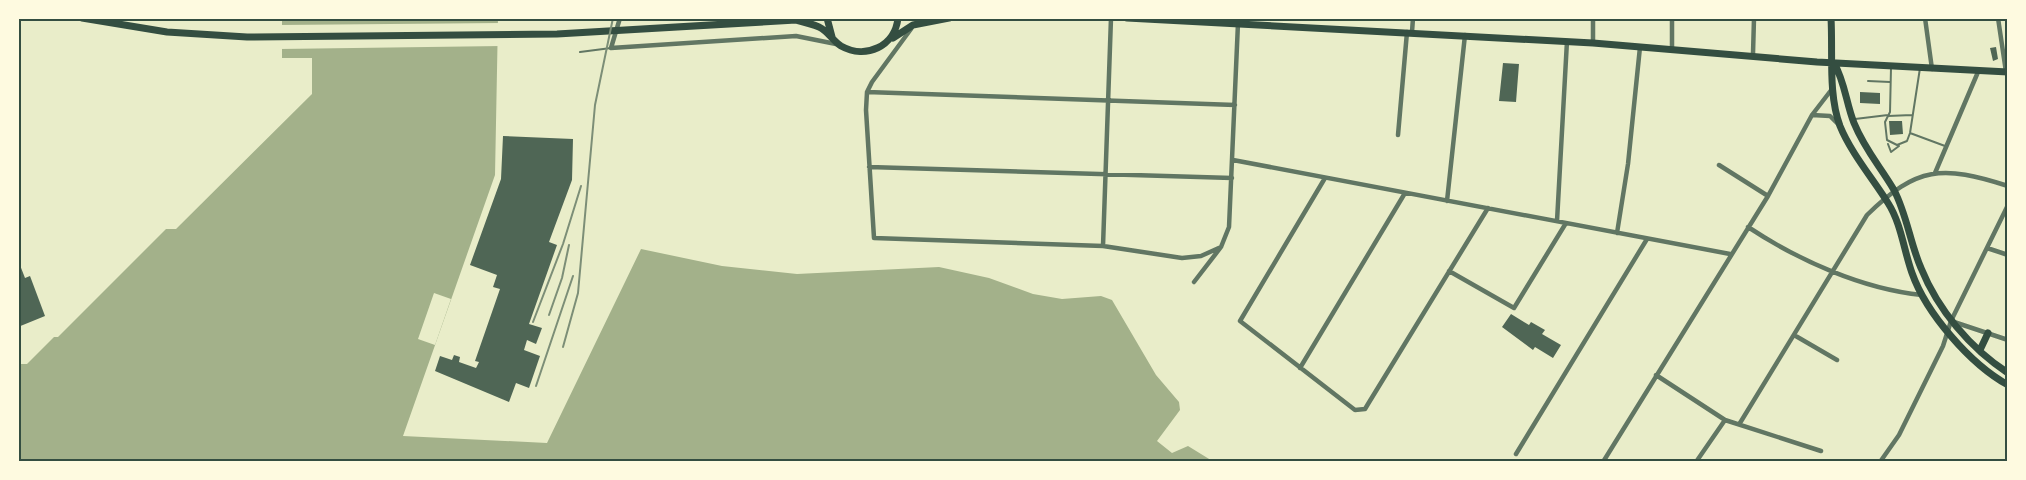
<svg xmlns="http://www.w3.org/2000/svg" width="2026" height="480" font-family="Rubik,sans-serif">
  <rect width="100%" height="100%" fill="#e9edc9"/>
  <path fill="#a3b18a" d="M274,18H498L495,175L403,436L547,443L641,249L722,266L797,274L939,267L989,278L1033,294L1062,299L1101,296L1112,300L1156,375L1179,402L1180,410L1157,441L1172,453L1188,446L1214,462H18V364H27L54,337H58L166,229H176L312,94V58H282V21Z"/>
  <path fill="#e9edc9" d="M501,23L502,46L279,49V25Z
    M434,293L451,299L435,345L418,339Z"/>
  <path fill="#4f6655" d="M1996,47L1998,59L1993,61L1990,48Z
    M1503,63L1519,64L1516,102L1499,101Z
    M1860,92L1880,93V104L1860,103Z
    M1889,121H1902L1903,134L1890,135Z
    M503,136L573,139L572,180L549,242L557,245L529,324L542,328L536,344L527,340L524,350L540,356L529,388L516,383L509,402L435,371L440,356L452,360L454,355L460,357L459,362L476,368L479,362L475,361L500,289L493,287L497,275L470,265L501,179Z
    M18,260L25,278L30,276L45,316L18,327Z
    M1511,314L1529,325L1531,322L1545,330L1542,334L1561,345L1553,358L1535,347L1533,350L1502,327Z"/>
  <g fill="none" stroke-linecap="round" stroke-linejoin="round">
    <path stroke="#617663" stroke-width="2" d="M580,52L611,48
      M1891,68L1890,112L1885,122L1887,140L1897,145L1907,141L1910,133L1920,68
      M1868,81L1890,82
      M1888,116L1912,115
      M1855,119L1888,115
      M1910,133L1945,146
      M1888,144L1891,152L1899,146"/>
    <path stroke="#617663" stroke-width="4.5" d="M620,18L611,48L796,36L836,44
      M1593,18V43
      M1672,18V49
      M1925,18L1932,69
      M1998,18L2006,72
      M911,29L872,82L867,92L866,110L874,238L1103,246L1182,258L1201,256L1221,247
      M1412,32L1413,18
      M1753,54L1754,18
      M867,92L1235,105
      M1812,115L1830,116L1839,125
      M1398,135L1407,32
      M1233,160L1730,254
      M1719,165L1768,196
      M869,167L1232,178
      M1935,173L1978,72
      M1325,178L1240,321L1355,410L1365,409L1368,404L1488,208
      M1447,201L1465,35
      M1557,221L1567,41
      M1748,227C1798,260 1862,289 1922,295
      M1617,233L1628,164L1640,47
      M1103,246L1111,18
      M1987,248L2008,255
      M1449,271L1514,308L1566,223
      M1194,282L1221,247L1229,227L1238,23
      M1954,322L2008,340
      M1794,335L1837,360
      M1300,368L1405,193
      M1656,375L1725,420L1821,451
      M1740,423L1867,215C1917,166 1942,165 2008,186
      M1516,454L1647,239
      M1603,462L1768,196L1812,115L1832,89
      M1696,462L1725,420
      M1880,462L1899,435L1943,346L1951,321L2008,205"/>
    <path stroke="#344e41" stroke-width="7" d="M82,18L167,32L247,37L557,34L796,20C804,22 812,24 819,27C828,31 833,41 841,46C866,60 895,46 898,18
      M827,18L832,37
      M1127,18L1593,43L1817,62L2008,72
      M1831,18C1833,53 1828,94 1840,126C1851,153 1873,179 1888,203C1901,223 1904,251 1912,273C1926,313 1970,364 2008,385
      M893,38L913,25L949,18
      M1834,63C1845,82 1846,103 1854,123C1865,150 1880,166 1894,190C1907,215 1910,243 1921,268C1938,310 1970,348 2008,373
      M1980,350L1988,333"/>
    <path stroke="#7c8e77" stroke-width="2" d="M549,315L562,278L569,245
      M533,322L563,244L581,186
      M563,347L578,293L595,105L613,18
      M536,386L573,276"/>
  </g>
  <rect width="2026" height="480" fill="none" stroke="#fefae0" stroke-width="39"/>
  <rect x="20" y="20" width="1986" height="440" fill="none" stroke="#344e41" stroke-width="2"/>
</svg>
